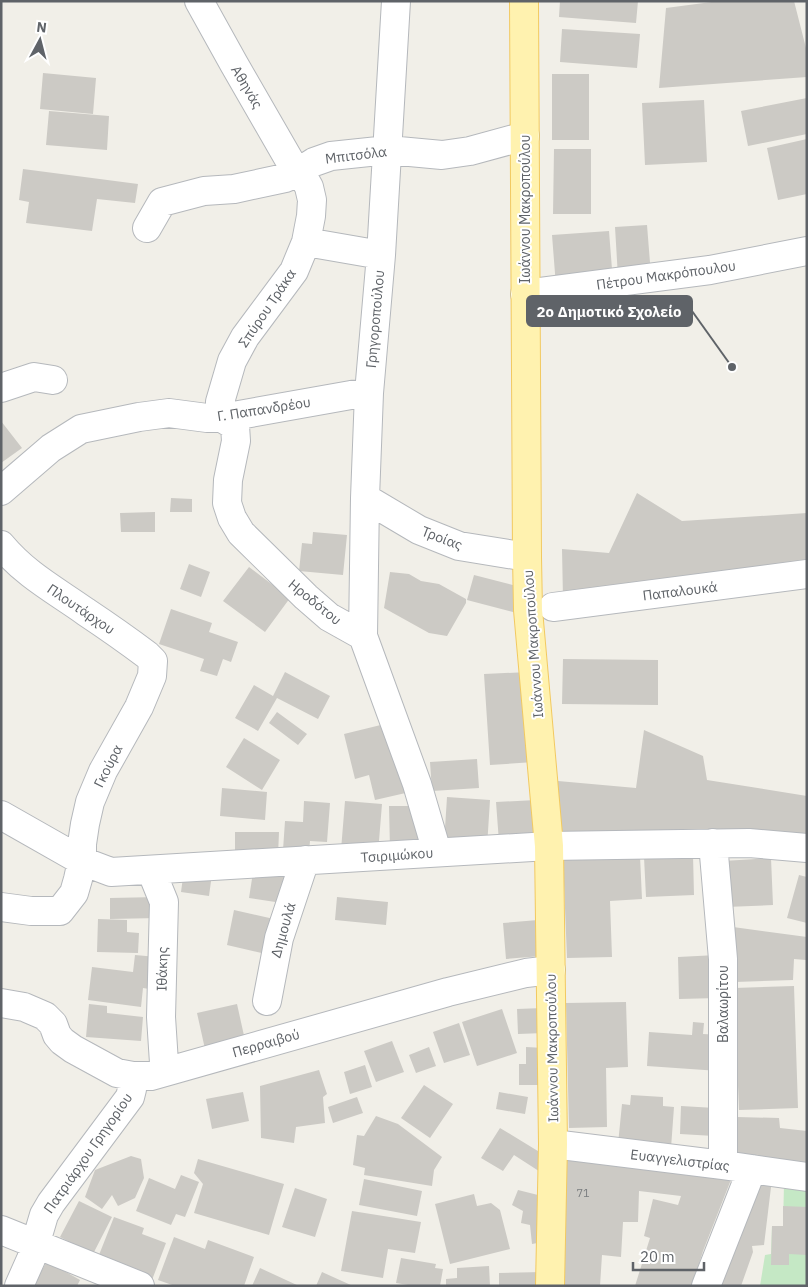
<svg xmlns="http://www.w3.org/2000/svg" width="808" height="1287" font-family="'IBM Plex Sans',sans-serif">
  <rect width="100%" height="100%" fill="#f1efe8"/>
  <path fill="#c5e8c5" d="M784,1184L807,1187V1286H760L765,1255L771,1254L772,1226H783Z"/>
  <path fill="#cccac5" d="M560,1H638L636,23L559,17Z
    M719,1H794L807,52V77L659,88L666,8Z
    M562,29L640,34L637,68L560,62Z
    M43,73L96,78L93,114L40,109Z
    M552,74H589V140H552Z
    M807,98V134L748,146L741,111Z
    M704,100L707,162L645,165L642,103Z
    M49,111L109,116L107,150L46,145Z
    M807,139V194L778,200L767,148Z
    M554,149H591V214H553Z
    M23,169L138,184L135,203L97,199L92,231L26,223L29,202L19,200Z
    M647,225L651,275L618,277L615,227Z
    M609,231L613,282L556,286L552,235Z
    M1,421L22,448L1,463Z
    M637,493L682,521L807,513V563L563,599L562,549L609,553Z
    M171,498L192,499V512H170Z
    M155,512V532H121L120,513Z
    M313,532L347,535L343,575L299,571L302,543L312,544Z
    M189,564L210,572L201,597L180,589Z
    M249,567L290,598L265,632L223,601Z
    M390,572L409,574L421,581L439,584L466,599V603L447,636L429,633L384,608Z
    M474,575L524,588L517,613L467,600Z
    M171,609L212,623L209,632L238,642L231,662L223,659L217,676L200,671L204,659L159,644Z
    M563,659L658,660V705L562,704Z
    M285,672L330,696L318,719L277,698L258,731L235,718L254,685L273,696Z
    M528,672L534,762L490,765L484,674Z
    M277,712L307,734L298,745L269,723Z
    M393,722L410,792L375,800L369,775L355,779L344,734Z
    M644,730L703,756L707,780L807,796V838L553,833L558,781L636,788Z
    M244,738L280,760L262,790L226,767Z
    M477,759L479,788L432,791L430,762Z
    M222,788L267,792L265,820L220,816Z
    M447,797L490,800L487,847L444,844Z
    M536,800L539,839L499,842L496,802Z
    M304,801L330,803L327,842L310,841L309,852L283,850L285,821L303,822Z
    M345,801L382,804L378,853L341,850Z
    M389,806H424L425,849H390Z
    M235,832H279L278,856H235Z
    M693,855L694,895L646,897L644,857Z
    M640,856L642,899L610,901L612,957L567,958L563,859Z
    M771,858L773,905L726,907L723,861Z
    M254,866L288,871L282,903L249,898Z
    M184,870L212,874L209,896L181,892Z
    M799,875L807,877V923L787,918Z
    M158,897V918L110,919V898Z
    M337,897L388,902L386,925L335,920Z
    M234,910L274,919L266,954L227,945Z
    M98,919L127,920V932L139,933L138,953L97,952Z
    M538,920L541,956L506,959L503,923Z
    M733,927L807,937L806,960L794,959L793,980L735,982Z
    M135,955L157,957L155,990L143,988L141,1007L88,1000L92,967L133,972Z
    M717,955L718,998L679,999L678,957Z
    M794,986L798,1108L739,1110L734,988Z
    M626,1002L628,1067L606,1068L607,1127L569,1128L566,1003Z
    M89,1004L107,1006V1013L143,1017L141,1041L86,1037Z
    M237,1004L245,1040L205,1049L197,1013Z
    M543,1008L544,1033L518,1034L517,1009Z
    M502,1009L517,1053L477,1066L462,1022Z
    M693,1022L704,1023L703,1034L721,1035L719,1071L647,1066L649,1032L692,1035Z
    M459,1023L470,1055L444,1063L433,1032Z
    M392,1041L404,1072L376,1082L364,1051Z
    M429,1047L436,1066L416,1073L409,1055Z
    M526,1047L544,1048V1085H519V1064H526Z
    M365,1065L372,1087L350,1094L344,1072Z
    M319,1070L327,1094L323,1097L325,1123L296,1127L294,1143L261,1138L260,1086Z
    M424,1085L453,1104L430,1138L401,1118Z
    M243,1092L249,1121L212,1129L206,1099Z
    M499,1092L528,1097L525,1114L496,1109Z
    M631,1095L663,1097V1106L674,1107L671,1148L618,1144L622,1104L630,1105Z
    M357,1097L363,1113L333,1123L328,1107Z
    M681,1106L715,1108L714,1136L680,1134Z
    M376,1116L398,1124L442,1157L434,1170L432,1186L364,1175L365,1168L353,1165L357,1135L364,1136Z
    M737,1117L779,1118L780,1128L807,1131V1166L737,1157Z
    M500,1128L546,1156L545,1175L514,1155L503,1171L481,1158Z
    M558,1152L734,1172L703,1251L692,1286H635L650,1238L644,1236L653,1199L678,1205L681,1196L639,1191L638,1222H623L621,1257L602,1255L600,1286H554Z
    M131,1156L141,1159L144,1178L135,1198L118,1206L112,1195L102,1209L85,1197L95,1170Z
    M198,1159L284,1184L269,1235L194,1213L203,1184L194,1173Z
    M181,1175L199,1182L185,1217L176,1214L171,1225L136,1211L149,1178L175,1189Z
    M756,1176L772,1179L764,1245L752,1246L753,1252L741,1286H714Z
    M364,1179L422,1191L417,1216L359,1205Z
    M295,1188L327,1199L315,1237L282,1227Z
    M518,1190L538,1195L543,1242L532,1244L530,1225L521,1223L523,1211L512,1205Z
    M474,1194L477,1206L491,1203L500,1210L510,1249L450,1264L435,1204Z
    M79,1201L112,1217L93,1254L60,1237Z
    M783,1206L807,1207V1255L789,1254V1265H771L772,1226H783Z
    M352,1211L421,1222L415,1253L388,1249L383,1278L341,1271Z
    M114,1217L144,1228L142,1234L166,1243L152,1280L97,1260Z
    M174,1237L205,1249L208,1240L254,1257L244,1286H175L158,1280Z
    M401,1258L436,1264L435,1268L443,1269L440,1286H414L396,1283Z
    M47,1261L80,1280L77,1286H33Z
    M489,1266L490,1286H446V1279L457,1278V1268Z
    M260,1268L299,1286H252Z
    M322,1272L353,1286H316Z
    M543,1272V1286H499V1273Z"/>
  <g fill="none" stroke-linecap="round" stroke-linejoin="round">
    <g stroke="#b5b8bc" stroke-width="30">
      <path id="minor" d="M199,1L234,64L291,163L300,171L309,187L312,200L311,216L306,242L294,271L245,337L232,361L220,402L222,418L235,426L236,441L228,480L227,503L232,518L241,533L306,597L329,617L363,636L417,784L437,852
        M147,228L162,202L204,191L234,189L285,178L295,174L314,162L331,156L388,150L442,155L470,151L525,136
        M306,242L381,255
        M525,294L710,270L807,251
        M1,388L34,377L53,380
        M1,491L51,448L81,429L139,417L169,413L207,418H222L351,395L369,393
        M365,498L419,530L459,546L527,557
        M1,545C26,575 55,590 86,612C107,626 127,640 147,655L153,661L152,676L139,707L103,771L90,802L85,824L82,844V861L78,879L74,893L60,911H31L1,907
        M553,607L807,574
        M363,636L365,498L369,393L381,255L396,1
        M1,815L82,861L111,872L549,846L749,843L807,848
        M713,843L723,959V1165
        M151,870L164,902L161,1017L164,1063L167,1070
        M267,1001L279,938L305,860
        M1,1003L24,1007L45,1016L53,1024L57,1035L62,1041L73,1049L117,1073L133,1076H151L448,992L526,973L551,970
        M553,1144L723,1165L807,1177
        M1,1230L140,1286
        M19,1286L31,1259L44,1215L51,1203L130,1097L132,1089L133,1076
        M706,1286L752,1169"/>
    </g>
    <g stroke="#f2c960" stroke-width="30">
      <path id="major" d="M524,1L527,557L528,610L549,846L553,1144L550,1286"/>
    </g>
    <use href="#minor" stroke="#fff" stroke-width="28"/>
    <use href="#major" stroke="#fff2af" stroke-width="28"/>
  </g>
  <g text-anchor="middle" stroke-width="4" stroke-linejoin="round" paint-order="stroke">
    <g font-size="11" fill="#7a7d7f">
      <text x="583" y="1197">71</text>
    </g>
    <g font-size="14" fill="#5f6368" stroke="#fff">
      <text transform="translate(247 87) rotate(59)" y="5">Αθηνάς</text>
      <text transform="translate(356 155) rotate(-7)" y="5">Μπιτσόλα</text>
      <text transform="translate(525 209) rotate(-90)" y="5">Ιωάννου Μακροπούλου</text>
      <text transform="translate(666 275) rotate(-8)" y="5">Πέτρου Μακρόπουλου</text>
      <text transform="translate(267 308) rotate(-56)" y="5">Σπύρου Τράκα</text>
      <text transform="translate(375 319) rotate(-85)" y="5">Γρηγοροπούλου</text>
      <text transform="translate(264 409) rotate(-9)" y="5">Γ. Παπανδρέου</text>
      <text transform="translate(442 538) rotate(21)" y="5">Τροίας</text>
      <text transform="translate(680 591) rotate(-7)" y="5">Παπαλουκά</text>
      <text transform="translate(315 602) rotate(39)" y="5">Ηροδότου</text>
      <text transform="translate(81 609) rotate(34)" y="5">Πλουτάρχου</text>
      <text transform="translate(533 644) rotate(-94)" y="5">Ιωάννου Μακροπούλου</text>
      <text transform="translate(108 766) rotate(-63)" y="5">Γκούρα</text>
      <text transform="translate(397 855) rotate(-4)" y="5">Τσιριμώκου</text>
      <text transform="translate(283 930) rotate(-74)" y="5">Δημουλά</text>
      <text transform="translate(162 969) rotate(-89)" y="5">Ιθάκης</text>
      <text transform="translate(723 1004) rotate(-90)" y="5">Βαλαωρίτου</text>
      <text transform="translate(266 1043) rotate(-16)" y="5">Περραιβού</text>
      <text transform="translate(552 1048) rotate(-91)" y="5">Ιωάννου Μακροπούλου</text>
      <text transform="translate(88 1153) rotate(-55)" y="5">Πατριάρχου Γρηγορίου</text>
      <text transform="translate(680 1160) rotate(7)" y="5">Ευαγγελιστρίας</text>
    </g>
  </g>
  <path fill="none" stroke="#5f6368" stroke-width="2" d="M732 367L692 311"/>
  <circle fill="#5f6368" stroke="#fff" stroke-width="2" cx="732" cy="367" r="5"/>
  <rect fill="#5f6368" stroke="#5f6368" stroke-width="2" x="527" y="296" width="165" height="30" rx="5"/>
  <g font-size="15" text-anchor="middle" font-weight="bold" fill="#fff">
    <text x="609" y="317">2ο Δημοτικό Σχολείο</text>
  </g>
  <rect width="808" height="1287" fill="none" stroke="#5f6368" stroke-width="5"/>
  <g transform="translate(40 40) rotate(7)" stroke="#ffffff" stroke-width="4" paint-order="stroke">
  <path d="M0-4L9 19L0 12L-9 19Z" fill="#5f6368"/>
  <text y="-8" font-size="14" font-weight="bold" text-anchor="middle" fill="#5f6368">N</text>
  </g>
  <path d="M633 1262v8h71v-8" fill="none" stroke="#5f6368" stroke-width="2.5"/>
  <text x="640" y="1262" font-size="15" fill="#5f6368" stroke="#ffffff" stroke-width="4" paint-order="stroke">20 m</text>
</svg>
